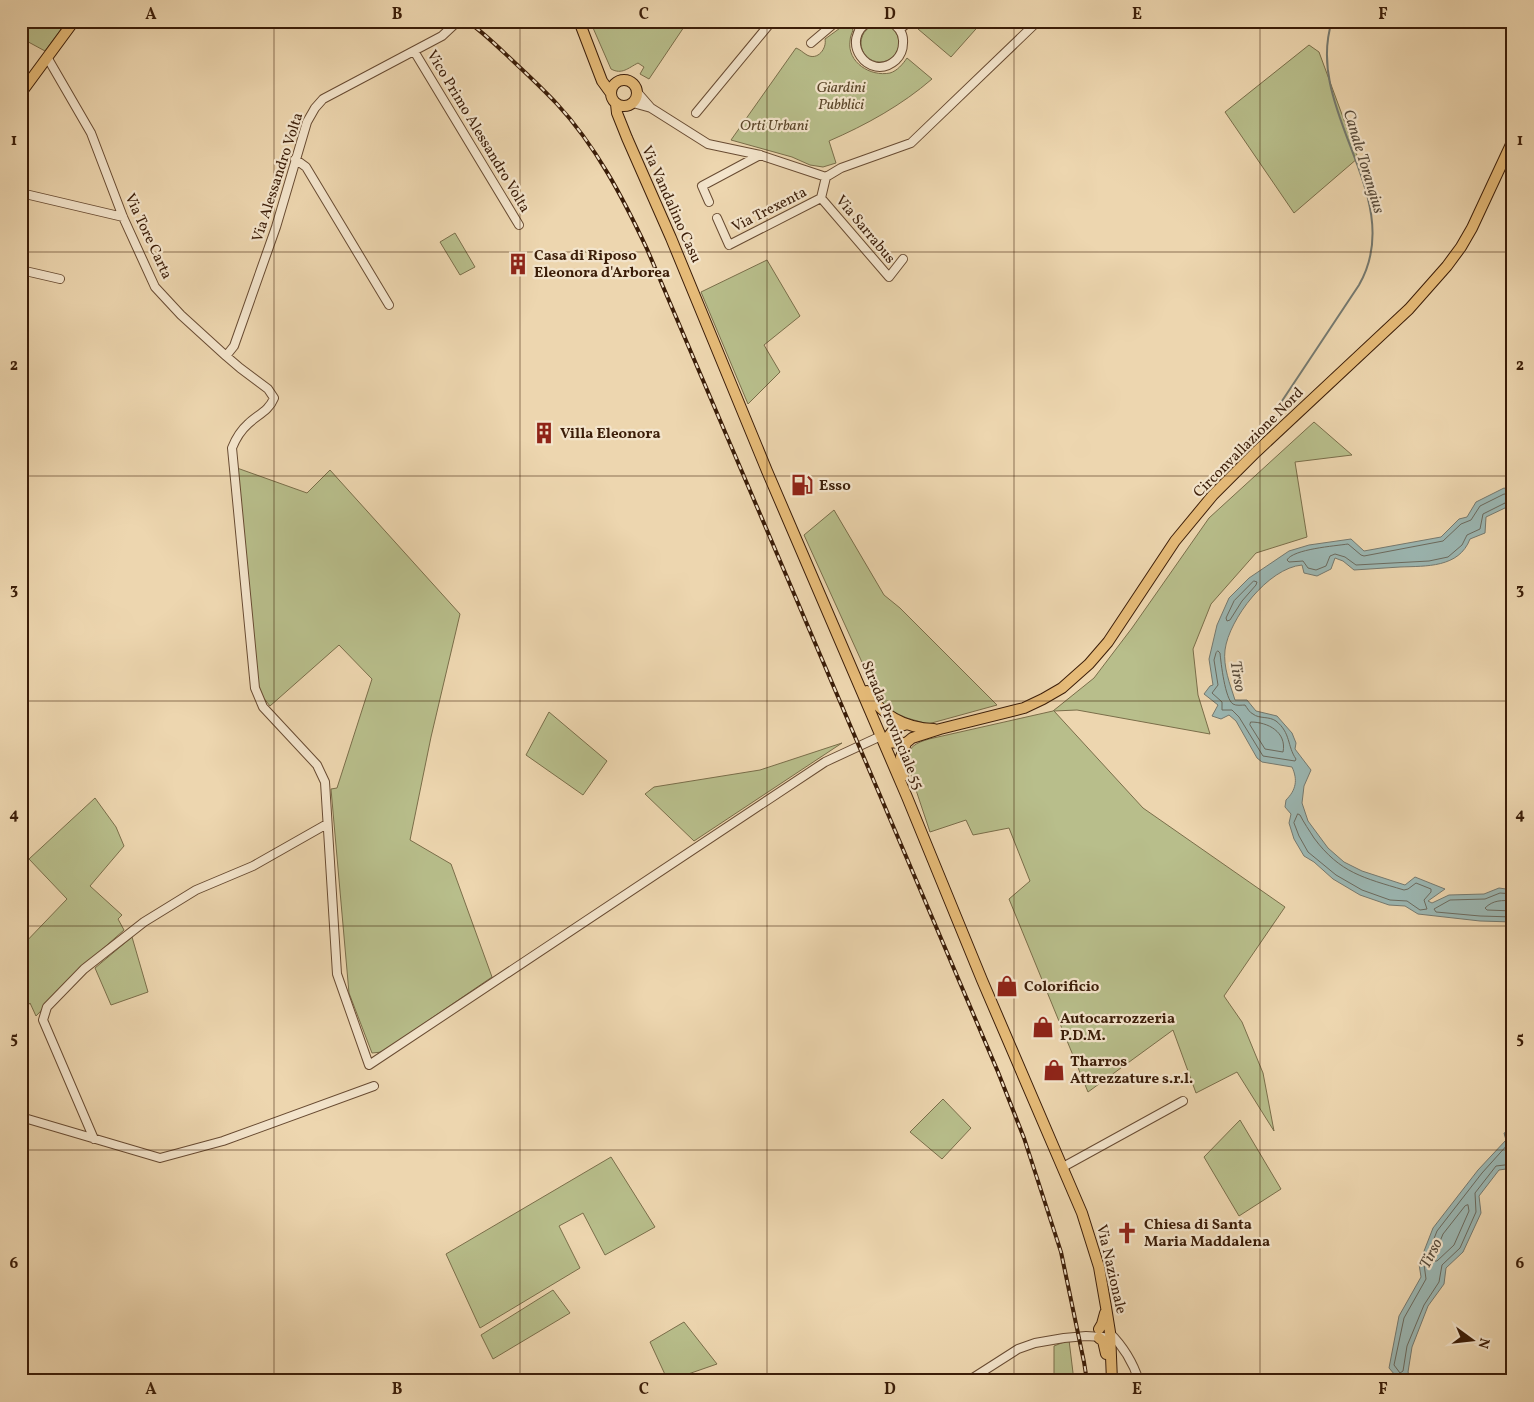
<svg xmlns="http://www.w3.org/2000/svg" width="1534" height="1402" font-family="Vollkorn,serif">
  <rect width="100%" height="100%" fill="#edd6af"/>
  <filter id="stains"><feTurbulence type="fractalNoise" baseFrequency=".004" numOctaves="4"/><feColorMatrix values="0 0 0 0 .2 0 0 0 0 .09 0 0 0 0 .02 0 0 0 .5 -.17"/></filter>
  <radialGradient id="worn" r=".72"><stop offset=".6" stop-color="#630" stop-opacity="0"/><stop offset="1" stop-color="#630" stop-opacity=".3"/></radialGradient>
  <path fill="#b8be8b" stroke="#7a6e4a" d="M21,21H67L45,51L21,38Z
    M590,21H688L649,79L640,74L644,67L638,63C628,68 622,75 611,69Z
    M928,21H983L951,57L918,29Z
    M847,23L853,30C852,33 850,37 850,41C847,62 870,77 890,73C897,71 903,64 907,58L932,79C902,105 866,125 829,141L836,163L823,167L810,165L792,157L731,140L796,48C801,50 802,52 807,55C818,61 827,48 825,39Z
    M861 43a19 19 0 1 1 38 0a19 19 0 1 1-38 0Z
    M1309,45L1319,52L1358,158L1294,213L1225,112Z
    M455,233L475,267L460,275L440,242Z
    M767,260L800,316L764,345L780,372L748,404L701,292Z
    M1314,422L1352,455L1295,462L1307,537L1256,553L1211,604L1193,649L1198,695L1210,734L1077,710L1054,711L1143,808L1285,907L1224,996L1242,1022L1263,1073L1274,1131L1237,1072L1196,1093L1173,1030L1088,1092L1009,899L1030,881L1009,828L973,835L966,820L930,832L906,760C909,746 916,743 929,739L1053,711L1094,678L1132,628L1209,518Z
    M237,468L307,493L330,470L460,614L431,737L410,840L451,864L492,977L382,1052L372,1053L349,993L331,789L337,788L372,679L339,645L270,706L258,691Z
    M834,510L884,595L900,608L997,705L928,724L907,718L887,709L876,693L804,535Z
    M549,712L607,761L583,795L526,755Z
    M842,743L694,841L645,794L654,787L760,770Z
    M95,798L116,827L124,846L90,886L122,915L118,919L124,930L89,961L36,1016L30,1003L21,1014V947L67,899L29,859Z
    M132,937L148,992L111,1005L95,968Z
    M943,1099L971,1128L942,1159L910,1132Z
    M1240,1120L1281,1189L1239,1216L1204,1157Z
    M611,1157L655,1227L605,1255L583,1213L559,1226L580,1268L480,1328L446,1254Z
    M553,1290L570,1313L493,1359L481,1335Z
    M684,1322L717,1364L668,1381L650,1342Z
    M1069,1340L1074,1381H1054V1346Z"/>
  <path fill="#9bb7b3" stroke="#75796f" d="M1504,488L1513,491V511L1507,507L1486,517L1485,533L1470,539C1459,568 1426,566 1400,567C1385,568 1369,569 1354,570L1343,561L1335,558L1331,569L1317,576L1304,573L1302,565C1268,568 1229,619 1225,650C1223,667 1230,684 1235,700H1247L1256,711L1277,716L1292,733L1296,743L1295,749L1311,770L1304,786L1302,803L1308,821L1328,848L1344,862L1362,871L1405,885L1415,877L1445,889L1428,901L1432,903L1449,895L1484,894L1499,888L1513,890V922L1480,921L1418,914L1405,906L1389,905L1360,895L1333,879L1314,862L1304,856L1294,839L1289,823L1291,814L1285,807L1286,800C1296,790 1298,780 1292,767L1262,762L1257,758L1236,721L1229,715L1221,719L1212,716L1218,705L1204,694L1210,686L1213,685L1209,659L1217,625L1229,598L1249,578L1289,551L1309,545L1351,539L1364,551L1441,537L1459,519L1467,517L1476,502Z
    M1513,1130V1168L1499,1170L1479,1196L1481,1213L1463,1252L1446,1268L1444,1284L1428,1306L1412,1347L1408,1372L1411,1381H1395V1375L1389,1368L1399,1316L1421,1277L1419,1264L1433,1228L1478,1170L1506,1140L1504,1133Z"/>
  <g fill="none" stroke-linecap="round" stroke-linejoin="round">
    <path stroke="#6b6a5e" stroke-width="1" d="M1513,495L1504,494L1480,506L1471,520L1461,524L1443,541L1364,556L1361,555L1348,544C1335,546 1293,549 1287,560L1289,562L1303,561L1308,568L1316,570L1326,566L1330,556L1335,554L1345,557L1356,565L1429,561L1448,557L1462,545L1467,535L1480,529L1483,514L1505,503L1513,505
      M1254,581L1257,582L1256,585L1242,601L1230,620L1227,621L1226,618L1234,601Z
      M1218,651L1220,653C1221,663 1225,699 1233,704C1236,706 1242,705 1245,705C1247,708 1250,713 1253,714C1259,719 1269,716 1276,721C1291,733 1287,746 1296,759L1295,761L1263,756L1239,717L1232,710H1222V702L1212,693L1218,685L1214,660L1216,653Z
      M1251,722C1268,722 1287,732 1283,752L1265,749L1250,725Z
      M1298,814L1300,815C1304,823 1309,830 1314,838C1340,873 1364,878 1404,890L1408,889L1416,883L1431,889V892L1424,900L1427,909L1420,910L1407,901L1390,900L1362,890L1336,875L1308,852L1299,836L1294,823Z
      M1513,894L1500,893L1485,899L1450,900L1434,909L1436,912L1480,916L1513,917
      M1513,901C1502,900 1493,900 1485,908L1487,910L1513,911
      M1513,1135L1509,1143L1482,1173L1437,1231L1424,1264L1426,1279L1404,1318L1394,1365L1400,1373L1403,1371L1407,1346L1424,1305L1439,1282L1442,1265L1460,1248L1476,1212L1475,1193L1496,1166L1513,1164
      M1468,1205L1469,1211L1454,1245L1437,1261H1434L1433,1258L1443,1234L1465,1206Z"/>
    <path stroke="#75796f" stroke-width="2" d="M1280,404L1359,285C1409,198 1303,111 1332,21"/>
    <g stroke="#684b32" stroke-width="10">
      <path id="minor" d="M853,21L860,29
        M870,21C837,39 869,84 896,60C901,55 903,50 903,43C904,33 898,26 889,21
        M900,29L910,21
        M811,43L837,21
        M414,51L519,225
        M47,57L91,133L123,217L155,287L181,315L226,356L240,368L268,389L274,398C269,411 257,415 248,424C240,431 236,438 232,448L255,688L263,707L317,765L325,782L337,974L369,1065L825,762L881,736
        M637,92L651,108L708,144L760,155L826,177
        M633,103L651,108
        M696,113L772,21
        M295,159L306,167L389,305
        M826,177L841,168L911,143L1038,21
        M826,177L821,198L889,277L903,259
        M21,193L123,217
        M709,202L702,186L760,155
        M717,218L729,245L821,198
        M21,270L60,279
        M226,356L234,346L276,227L307,122L315,108L323,99L442,36L458,21
        M21,1117L160,1158L223,1141L374,1086
        M94,1139L43,1020L47,1007L84,969L144,922L196,890L253,866L327,824
        M1063,1167L1183,1101
        M1109,1332C1123,1346 1133,1362 1139,1381
        M968,1381L1018,1349L1035,1343L1064,1338L1086,1336L1103,1337"/>
    </g>
    <g stroke="#3b1d08" stroke-width="12">
      <path id="major" d="M579,21L602,81L610,92
        M611 93a13 13 0 1 1 26 0a13 13 0 1 1-26 0Z
        M21,93L74,21
        M616,104L617,113L627,138L671,238L767,471L907,797L982,980L1082,1213L1099,1267L1106,1307L1110,1332L1112,1381
        M867,691C882,716 905,728 934,729
        M884,742L906,743L912,738L940,729L1024,708L1043,699L1062,688L1089,664L1108,642L1175,541L1213,495L1256,452L1409,309L1447,266L1461,247L1472,228L1513,140
        M884,742L895,728L907,724
        M903,776L901,757L906,743
        M1099,1329L1102,1324L1105,1313
        M1099,1338L1103,1341L1106,1354"/>
    </g>
    <use href="#minor" stroke="#f3e4cb" stroke-width="8"/>
    <use href="#major" stroke="#e6bb78" stroke-width="10"/>
    <g stroke="#3b1d08" stroke-width="4">
      <path id="rail" d="M467,21C484,33 498,47 513,61C528,75 543,89 557,104C596,146 623,198 647,249L998,1072L1024,1138L1061,1252L1084,1362L1087,1381"/>
    </g>
    <use href="#rail" stroke="#f3e4cb" stroke-width="2" stroke-dasharray="5.5" stroke-linecap="butt"/>
  </g>
  <path fill="none" stroke="#3b1d08" stroke-width="1" stroke-opacity="0.55" d="M274,21V1381M520,21V1381M767,21V1381M1014,21V1381M1260,21V1381M21,252H1513M21,476H1513M21,701H1513M21,926H1513M21,1150H1513"/>
  <defs>
    <g id="building-bare" transform="scale(1.725)"><path d="M-4-6H4V6H1V3H-1V6H-4ZM-2.5-4.3h1.7v1.8h-1.7ZM.8-4.3h1.7v1.8H.8ZM-2.5-1h1.7V.8h-1.7ZM.8-1h1.7V.8H.8Z" fill="#8f2418" stroke="#f3e4cb" stroke-width="2.5" paint-order="stroke"/></g>
    <g id="fuel-bare" transform="scale(1.725)"><path d="M-5.5-6h7V0h2V4h1.3V-2.5L3-4.5l.8-.8L6-3V5H2.5V1h-1V6h-7ZM-4.2-4.7v3.2H.2V-4.7Z" fill="#8f2418" stroke="#f3e4cb" stroke-width="2.5" paint-order="stroke"/></g>
    <g id="shop-bare" transform="scale(1.725)"><path d="M-5-2.5h2.3a2.7 3.5 0 0 1 5.4 0H5L5.5 6h-11ZM-1.5-2.5h3a1.5 2.3 0 0 0-3 0Z" fill="#8f2418" stroke="#f3e4cb" stroke-width="2.5" paint-order="stroke"/></g>
    <g id="church-bare" transform="scale(1.725)"><path d="M-1.2-6h2.4v3.5h3.3v2.4h-3.3V6h-2.4V-.1h-3.3v-2.4h3.3Z" fill="#8f2418" stroke="#f3e4cb" stroke-width="2.5" paint-order="stroke"/></g>
  </defs>
  <g fill-rule="evenodd">
    <use href="#building-bare" x="518" y="264"/>
    <use href="#building-bare" x="544" y="433"/>
    <use href="#fuel-bare" x="802" y="485"/>
    <use href="#shop-bare" x="1007" y="986"/>
    <use href="#shop-bare" x="1043" y="1027"/>
    <use href="#shop-bare" x="1054" y="1070"/>
    <use href="#church-bare" x="1127" y="1233"/>
  </g>
  <g text-anchor="middle" stroke-width="4.5" stroke-linejoin="round" paint-order="stroke">
    <g font-size="15" font-style="italic" fill="#5a4529" stroke="#f3e4cb">
      <text x="841" y="92">Giardini<tspan x="841" dy="17">Pubblici</tspan></text>
      <text x="774" y="130">Orti Urbani</text>
    </g>
    <g font-size="15" fill="#3b1d08" stroke="#f3e4cb">
      <text transform="translate(479 131) rotate(59)" y="5">Vico Primo Alessandro Volta</text>
      <text transform="translate(277 177) rotate(-72)" y="5">Via Alessandro Volta</text>
      <text transform="translate(672 204) rotate(66)" y="5">Via Vandalino Casu</text>
      <text transform="translate(769 209) rotate(-27)" y="5">Via Trexenta</text>
      <text transform="translate(866 229) rotate(50)" y="5">Via Sarrabus</text>
      <text transform="translate(149 236) rotate(65)" y="5">Via Tore Carta</text>
      <text transform="translate(1248 442) rotate(-45)" y="5">Circonvallazione Nord</text>
      <text transform="translate(893 725) rotate(67)" y="5">Strada Provinciale 55</text>
      <text transform="translate(1112 1269) rotate(77)" y="5">Via Nazionale</text>
    </g>
    <g font-size="15" font-weight="bold" fill="#3b1d08" stroke="#f3e4cb" text-anchor="start">
      <text x="534" y="260">Casa di Riposo<tspan x="534" dy="17">Eleonora d'Arborea</tspan></text>
      <text x="560" y="438">Villa Eleonora</text>
      <text x="819" y="490">Esso</text>
      <text x="1024" y="991">Colorificio</text>
      <text x="1060" y="1023">Autocarrozzeria<tspan x="1060" dy="17">P.D.M.</tspan></text>
      <text x="1070" y="1066">Tharros<tspan x="1070" dy="17">Attrezzature s.r.l.</tspan></text>
      <text x="1144" y="1229">Chiesa di Santa<tspan x="1144" dy="17">Maria Maddalena</tspan></text>
    </g>
    <g font-size="16" font-style="italic" fill="#584b3b" stroke="#f3e4cb">
      <text transform="translate(1365 161) rotate(73)" y="6">Canale Torangius</text>
      <text transform="translate(1239 676) rotate(80)" y="6">Tirso</text>
      <text transform="translate(1430 1253) rotate(-63)" y="6">Tirso</text>
    </g>
  </g>
  <rect width="1534" height="1402" fill="none" stroke="#edd6af" stroke-width="55"/>
  <g transform="translate(1472 1340) rotate(105)" stroke="#f3e4cb" stroke-width="4" paint-order="stroke">
  <path d="M0-4L9 19L0 12L-9 19Z" fill="#3b1d08"/>
  <text y="-8" font-size="14" font-weight="bold" text-anchor="middle" fill="#3b1d08">N</text>
  </g>
  <rect x="28" y="28" width="1478" height="1346" fill="none" stroke="#3b1d08" stroke-width="2"/>
  <g font-size="16" text-anchor="middle" font-weight="bold" fill="#3b1d08">
    <text x="151" y="19">A</text>
    <text x="397" y="19">B</text>
    <text x="644" y="19">C</text>
    <text x="890" y="19">D</text>
    <text x="1137" y="19">E</text>
    <text x="1383" y="19">F</text>
    <text x="14" y="145">1</text>
    <text x="1520" y="145">1</text>
    <text x="14" y="370">2</text>
    <text x="1520" y="370">2</text>
    <text x="14" y="594">3</text>
    <text x="1520" y="594">3</text>
    <text x="14" y="819">4</text>
    <text x="1520" y="819">4</text>
    <text x="14" y="1043">5</text>
    <text x="1520" y="1043">5</text>
    <text x="14" y="1268">6</text>
    <text x="1520" y="1268">6</text>
    <text x="151" y="1394">A</text>
    <text x="397" y="1394">B</text>
    <text x="644" y="1394">C</text>
    <text x="890" y="1394">D</text>
    <text x="1137" y="1394">E</text>
    <text x="1383" y="1394">F</text>
  </g>
  <rect width="100%" height="100%" filter="url(#stains)"/>
  <rect width="100%" height="100%" fill="url(#worn)"/>
</svg>
